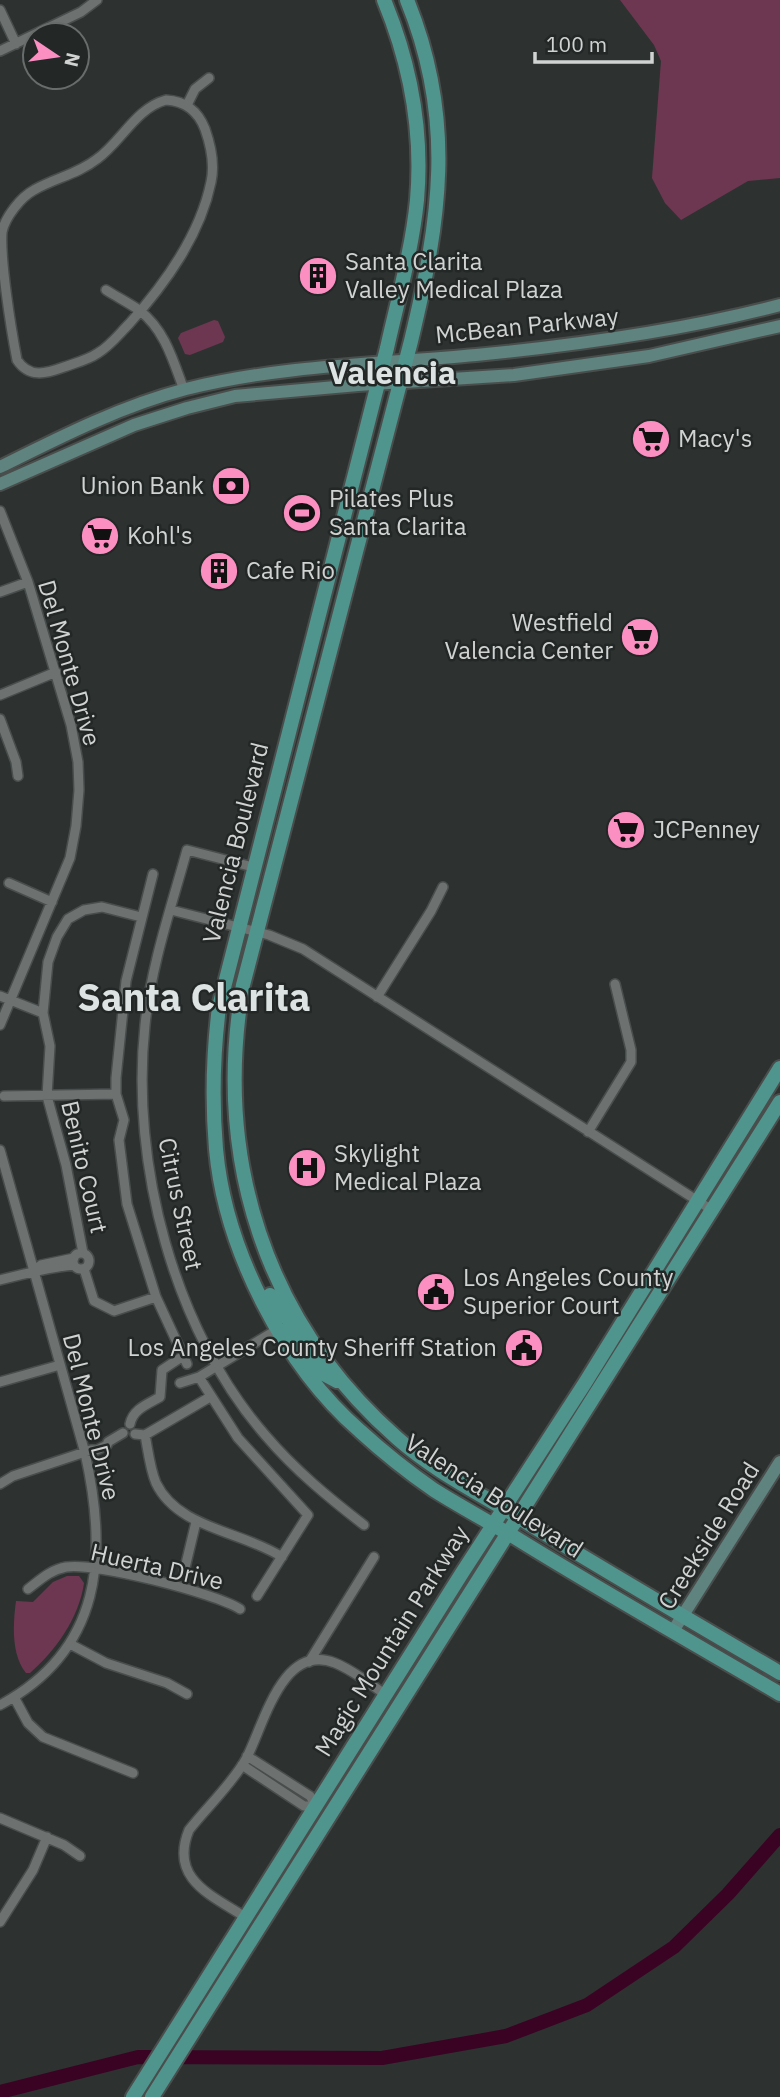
<svg xmlns="http://www.w3.org/2000/svg" width="780" height="2097" font-family="'IBM Plex Sans',sans-serif">
  <rect width="100%" height="100%" fill="#2d3231"/>
  <path fill="#6e3751" d="M620,0H780V178L748,181L681,220L665,203L652,178L661,61L654,45Z
    M214,320L218,321L225,337L223,342L190,355L185,354L178,338L181,333Z
    M67,1576H79L84,1583C79,1618 56,1650 30,1673H26C11,1654 13,1624 16,1601L33,1602L53,1582Z"/>
  <g fill="none" stroke-linecap="round" stroke-linejoin="round">
    <path stroke="#3b0323" stroke-width="14" d="M0,2092L138,2057L382,2058L506,2036L587,2005L674,1947L728,1894L780,1835"/>
    <g stroke="#494e4d" stroke-width="12">
      <path id="street" d="M0,10L16,44
        M0,51L81,12L97,0
        M166,100C185,101 198,111 205,129C211,146 215,164 211,182C200,236 165,284 129,324C119,334 110,346 98,353C88,360 75,363 64,367C45,374 29,378 17,360C11,329 0,260 2,232C5,217 21,197 34,190C55,178 78,174 97,159C121,142 136,108 166,100Z
        M187,105L195,89L209,78
        M106,290C117,297 129,303 139,310C165,330 173,360 184,390
        M0,511L28,582L71,725L78,762L79,790L76,826L70,858L0,1025
        M0,592L28,582
        M0,695L56,672
        M0,719L16,762L18,776
        M253,867L187,850C171,908 151,966 145,1025C130,1163 174,1331 266,1436C295,1470 329,1498 364,1525
        M153,874L126,981L116,1078V1094L124,1120L119,1140L127,1204L156,1297L187,1364
        M9,883L52,902
        M171,910L269,935L303,949L712,1210
        M0,996L43,1013
        M377,997L431,911L443,887
        M4,1096L116,1094
        M588,1132L631,1062V1050L615,984
        M0,1150L85,1453C108,1555 103,1650 0,1705
        M73 1261a8 8 0 1 1 16 0a8 8 0 1 1-16 0Z
        M83,1253L66,1165L47,1096L50,1046L43,1013L48,962L57,937L68,919L84,910L102,907L141,917
        M84,1269L94,1301L114,1311L156,1297
        M33,1271L41,1265L74,1258
        M0,1280C23,1274 51,1267 74,1265
        M199,1377L238,1438L308,1515L257,1596
        M0,1382L60,1365
        M180,1383L199,1377L278,1329
        M130,1424C133,1409 148,1404 160,1397L162,1370L183,1356
        M135,1434L145,1435L210,1397
        M145,1435C148,1450 150,1469 156,1483C178,1529 242,1531 282,1557
        M0,1484L13,1476L91,1450H97L107,1445L108,1442L123,1433
        M184,1572L196,1522
        M28,1589C40,1580 50,1570 66,1567C94,1562 215,1593 240,1609
        M70,1644L106,1663L167,1683L187,1694
        M309,1662L374,1557
        M14,1697L28,1723L43,1737L133,1773
        M242,1765L304,1806L316,1805L310,1796L247,1756
        M0,1818L64,1845L80,1856
        M245,1917C211,1895 169,1879 189,1830C207,1807 232,1784 246,1759C264,1725 282,1642 335,1663C353,1670 370,1684 386,1695
        M0,1922L33,1870L47,1837"/>
    </g>
    <g stroke="#494e4d" stroke-width="16">
      <path id="secondary" d="M0,467C60,437 121,406 186,389C282,365 379,364 476,355C578,345 681,331 780,305
        M0,484L134,425L187,408L235,396L358,385L514,375L649,356L780,326
        M673,1631L780,1462"/>
    </g>
    <g stroke="#494e4d" stroke-width="18">
      <path id="primary" d="M384,0C410,63 423,131 417,200C412,250 398,299 387,348L219,1007C213,1055 212,1102 216,1149C225,1249 284,1365 360,1431C383,1452 408,1472 434,1490C461,1507 489,1522 516,1538C603,1592 692,1642 780,1694
        M407,0C456,120 440,220 411,341L243,985C213,1158 265,1322 397,1438C434,1471 479,1493 521,1519C607,1572 693,1622 780,1673
        M270,1295C277,1308 281,1320 297,1320
        M286,1330L291,1332L322,1373L337,1381
        M133,2097L462,1573L585,1383L780,1068
        M152,2097L780,1102"/>
    </g>
    <use href="#street" stroke="#6d7271" stroke-width="9"/>
    <use href="#secondary" stroke="#5f837f" stroke-width="12"/>
    <use href="#primary" stroke="#50958d" stroke-width="14"/>
  </g>
  <defs>
    <g id="building-disc" transform="scale(2.0125)"><circle r="9.5" fill="#fc8fc1" stroke="#232827"/><path d="M-4-6H4V6H1V3H-1V6H-4ZM-2.5-4.3h1.7v1.8h-1.7ZM.8-4.3h1.7v1.8H.8ZM-2.5-1h1.7V.8h-1.7ZM.8-1h1.7V.8H.8Z" fill="#111"/></g>
    <g id="supermarket-disc" transform="scale(2.0125)"><circle r="9.5" fill="#fc8fc1" stroke="#232827"/><path d="M-6-5.5h2.5l.6 2H6L4.5 2H-2.5L-4.4-4H-6ZM-1.5 3.2a1.3 1.3 0 1 0 .1 0ZM3 3.2a1.3 1.3 0 1 0 .1 0Z" fill="#111"/></g>
    <g id="bank-disc" transform="scale(2.0125)"><circle r="9.5" fill="#fc8fc1" stroke="#232827"/><path d="M-6-4H6V4H-6ZM0-2.3a2.3 2.3 0 1 0 0 4.6a2.3 2.3 0 1 0 0-4.6Z" fill="#111"/></g>
    <g id="stadium-disc" transform="scale(2.0125)"><circle r="9.5" fill="#fc8fc1" stroke="#232827"/><path d="M0-5a6.5 5 0 1 0 0 10a6.5 5 0 1 0 0-10ZM-3.5-1.8h7v3.6h-7Z" fill="#111"/></g>
    <g id="hospital-disc" transform="scale(2.0125)"><circle r="9.5" fill="#fc8fc1" stroke="#232827"/><path d="M-5-5h3v3.5h4V-5h3V5h-3V1.5h-4V5h-3Z" fill="#111"/></g>
    <g id="civic-disc" transform="scale(2.0125)"><circle r="9.5" fill="#fc8fc1" stroke="#232827"/><path d="M-.6-6.5H3V-4.5H.6V-3L4-1V1h2V6H-6V1h2V-1L-.6-3ZM-1.2 2.5V6h2.4V2.5Z" fill="#111"/></g>
  </defs>
  <g fill-rule="evenodd">
    <use href="#building-disc" x="318" y="276"/>
    <use href="#supermarket-disc" x="651" y="439"/>
    <use href="#bank-disc" x="231" y="486"/>
    <use href="#stadium-disc" x="302" y="513"/>
    <use href="#supermarket-disc" x="100" y="536"/>
    <use href="#building-disc" x="219" y="571"/>
    <use href="#supermarket-disc" x="640" y="637"/>
    <use href="#supermarket-disc" x="626" y="830"/>
    <use href="#hospital-disc" x="307" y="1168"/>
    <use href="#civic-disc" x="436" y="1292"/>
    <use href="#civic-disc" x="524" y="1348"/>
  </g>
  <g text-anchor="middle" stroke-width="5" stroke-linejoin="round" paint-order="stroke">
    <g font-size="24" fill="#d0d3d2" stroke="#232827" text-anchor="start">
      <text x="345" y="270">Santa Clarita<tspan x="345" dy="28">Valley Medical Plaza</tspan></text>
      <text x="678" y="447">Macy's</text>
      <text x="204" y="494" text-anchor="end">Union Bank</text>
      <text x="329" y="507">Pilates Plus<tspan x="329" dy="28">Santa Clarita</tspan></text>
      <text x="127" y="544">Kohl's</text>
      <text x="246" y="579">Cafe Rio</text>
      <text x="613" y="631" text-anchor="end">Westfield<tspan x="613" dy="28">Valencia Center</tspan></text>
      <text x="653" y="838">JCPenney</text>
      <text x="334" y="1162">Skylight<tspan x="334" dy="28">Medical Plaza</tspan></text>
      <text x="463" y="1286">Los Angeles County<tspan x="463" dy="28">Superior Court</tspan></text>
      <text x="497" y="1356" text-anchor="end">Los Angeles County Sheriff Station</text>
    </g>
    <g font-size="24" fill="#d0d3d2" stroke="#232827">
      <text transform="translate(527 326) rotate(-6)" y="8">McBean Parkway</text>
      <text transform="translate(69 663) rotate(74)" y="8">Del Monte Drive</text>
      <text transform="translate(236 843) rotate(-76)" y="8">Valencia Boulevard</text>
      <text transform="translate(84 1167) rotate(77)" y="8">Benito Court</text>
      <text transform="translate(180 1204) rotate(78)" y="8">Citrus Street</text>
      <text transform="translate(91 1417) rotate(76)" y="8">Del Monte Drive</text>
      <text transform="translate(494 1496) rotate(33)" y="8">Valencia Boulevard</text>
      <text transform="translate(709 1536) rotate(-58)" y="8">Creekside Road</text>
      <text transform="translate(157 1567) rotate(13)" y="8">Huerta Drive</text>
      <text transform="translate(392 1641) rotate(-58)" y="8">Magic Mountain Parkway</text>
    </g>
    <g font-size="32" font-weight="bold" fill="#dde3e2" stroke="#232827">
      <text x="392" y="384">Valencia</text>
    </g>
    <g font-size="38" font-weight="bold" fill="#dde3e2" stroke="#232827">
      <text x="194" y="1011">Santa Clarita</text>
    </g>
  </g>
  <g transform="translate(56 56) rotate(103)"><circle r="33" fill="#232827" stroke="#686c6b" stroke-width="2"/>
  <path d="M0-5L12 26L0 18L-12 26Z" fill="#fc8fc1"/>
  <text y="-10" font-size="19" font-weight="bold" text-anchor="middle" fill="#d0d3d2">N</text>
  </g>
  <path d="M535 52v10h117v-10" fill="none" stroke="#d0d3d2" stroke-width="3.5"/>
  <text x="546" y="52" font-size="21" fill="#d0d3d2" stroke="#232827" stroke-width="5" paint-order="stroke">100 m</text>
</svg>
